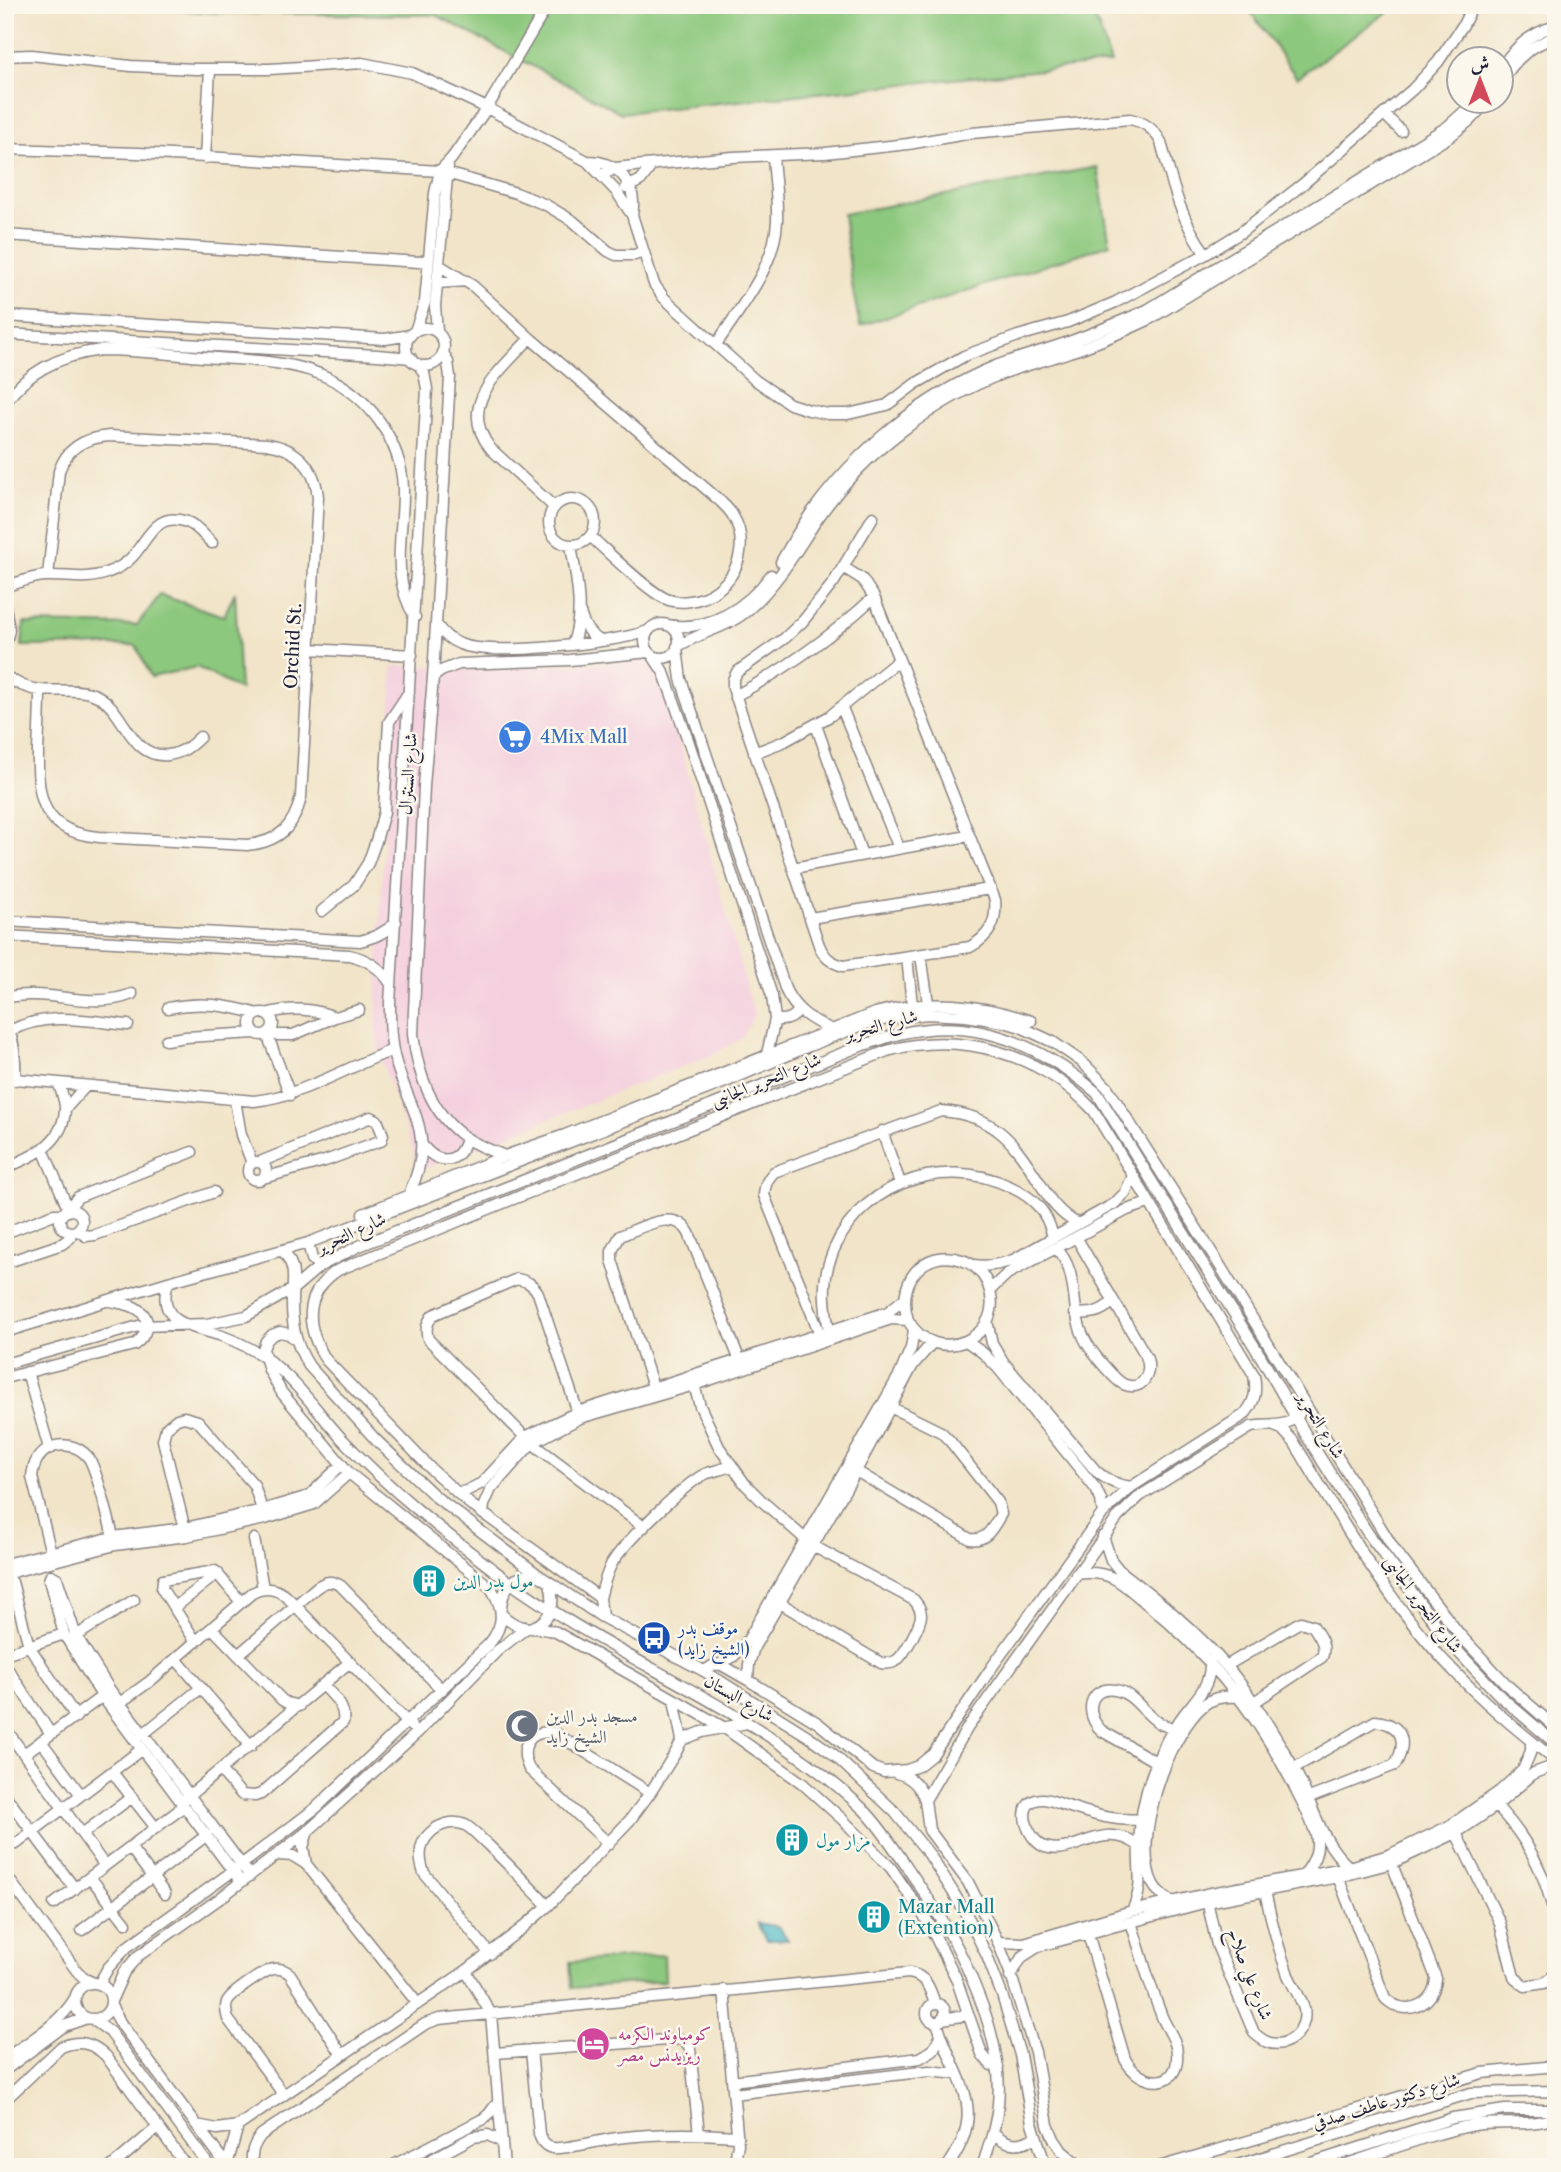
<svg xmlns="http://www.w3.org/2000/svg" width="1561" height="2172" font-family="'Libre Caslon Text',Amiri,serif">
  <rect width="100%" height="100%" fill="#fbf7ec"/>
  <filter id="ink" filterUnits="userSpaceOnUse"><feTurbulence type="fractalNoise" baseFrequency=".0143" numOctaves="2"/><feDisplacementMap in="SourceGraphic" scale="14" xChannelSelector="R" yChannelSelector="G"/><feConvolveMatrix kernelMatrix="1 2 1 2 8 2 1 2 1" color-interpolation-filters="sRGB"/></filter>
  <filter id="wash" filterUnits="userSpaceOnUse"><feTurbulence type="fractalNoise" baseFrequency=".00686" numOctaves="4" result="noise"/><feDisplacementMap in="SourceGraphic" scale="28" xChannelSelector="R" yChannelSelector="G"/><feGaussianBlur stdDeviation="1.57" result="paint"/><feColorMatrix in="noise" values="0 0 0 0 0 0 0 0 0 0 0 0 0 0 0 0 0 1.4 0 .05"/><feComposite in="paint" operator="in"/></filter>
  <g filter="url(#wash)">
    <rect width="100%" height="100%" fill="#f1e4c8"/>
    <path fill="#f4cfde" d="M639,660L651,663L660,671L754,1015L742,1038L714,1054L420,1170L379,1053L376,1033L378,961L393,666L518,667Z"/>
    <path fill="#8cc87d" stroke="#57755c" stroke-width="2" d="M108,5H1091L1111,63L621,113L436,15L217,13Z
      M1246,5H1397L1297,78Z
      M1097,167L1110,244L860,326L853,291L843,214Z
      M235,592L240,690L197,667L151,677L136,645L22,646L24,623L137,625L160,595L224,616Z
      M664,1955L665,1981L572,1988L570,1962Z"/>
    <path fill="#4bb9c5" stroke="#366e80" stroke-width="2" d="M757,1923L779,1927L788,1940H766Z"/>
  </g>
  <g filter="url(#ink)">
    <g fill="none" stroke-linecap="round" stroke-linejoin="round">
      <g stroke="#8a8382" stroke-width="13">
        <path id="minor" d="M5,56L31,55L131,66L195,69H270L362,63L412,73L487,108L587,161L616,191L632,215L654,284L664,298L755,380L790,404L809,410L828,414H848L887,405L915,384L964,356L1018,336L1068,322L1116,302L1206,254L1240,233L1303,184L1413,89L1438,62L1463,25L1473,5
          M1502,66C1515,47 1532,32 1556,26
          M1502,81C1515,59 1531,45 1556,37
          M1384,114L1401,131
          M5,149L138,153L440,171L516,193L546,205L573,221L608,251L616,255H635L643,251
          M205,158L210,69
          M587,161C618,161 638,184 632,215
          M602,175L616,168L634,166L733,157L825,153L908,144L972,133L1130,119C1145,122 1154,129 1161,142C1172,182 1180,220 1206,254
          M626,188L641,180L652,165
          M5,235L419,262L429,259
          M439,265L473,286L530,338L719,500C724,505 730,510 733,516C754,551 730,596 690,601C684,602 675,602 669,600C650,594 607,551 590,536
          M437,283L467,281
          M5,316L385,339L411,335
          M406 347a19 19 0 1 1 38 0a19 19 0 1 1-38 0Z
          M415,331L425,302L435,193L440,171L452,158L487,108L548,5
          M437,331L435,306L448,167
          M5,334L377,355L411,358
          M530,338C501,371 455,404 491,449L554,507
          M716,345C740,307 775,268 777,221C778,199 774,177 773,156
          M443,353L448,362L450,377L433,677L424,786L413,1034C417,1073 432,1115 466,1138C478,1146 492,1151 505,1156
          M5,403C28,370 62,355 101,350C134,350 168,354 202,357C271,362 336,359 380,422C393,441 402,464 403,487C404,534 389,574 415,617
          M549 522a23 23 0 1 1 46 0a23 23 0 1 1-46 0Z
          M571,545C576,578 585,613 572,645
          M781,562C791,545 800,528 812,512C857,450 921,397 993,367C1016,358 1040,352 1063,344C1092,334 1120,322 1147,310L1447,127L1475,102
          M843,567L862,579L874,597L995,900C997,922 990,936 970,947L843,966C830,962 824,957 819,945L733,688V680L737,672L785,638L803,621L834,582L873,517
          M5,586C20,583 32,576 47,576C67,575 86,581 106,573C115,570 126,564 133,556C148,539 156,511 187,522C198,526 204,536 212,543
          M5,606L9,630L5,646
          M580,613C584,626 589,635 601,641
          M436,624C442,633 449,640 460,644C489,657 616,643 648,631
          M645 641a17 17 0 1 1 34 0a17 17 0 1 1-34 0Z
          M667,625C709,632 747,608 771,575
          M677,647C701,631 730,628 751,607C779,582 797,549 818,518C841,485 870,455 902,431C933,407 967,387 1004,373C1025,365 1048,360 1069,352C1096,344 1122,332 1148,320L1449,137L1469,121L1487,102
          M310,649L412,655
          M677,649L681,679L786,991C796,1011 810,1019 830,1029
          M653,656L664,673L689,743L772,996L775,1019L767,1054
          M5,676C17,683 26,689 40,690C57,692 76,688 93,694C125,705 128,759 168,755C182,753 190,747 200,737
          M433,677L441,671L459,664L570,660L649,652
          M40,690C40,711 39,731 38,751C37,801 43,832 99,837L247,845C279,842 294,827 301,797L318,497C315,467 297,448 267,444L109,436C85,438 67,447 59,471L48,576
          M735,696C786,669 832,636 874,597
          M842,708L899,848
          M816,725L862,855
          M754,753L785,741L830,716L899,660
          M793,868L968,836
          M322,911L354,885L368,863L376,841L384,812L389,722L409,692
          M810,918L990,889
          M5,921L360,941C375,937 385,933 396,922
          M5,936L349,955C368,959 381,968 391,984
          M921,955L928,1003
          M907,957L912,1005
          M5,998C48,987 90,1011 132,994
          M168,1008C200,1001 227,1005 258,1014
          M251 1024a11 11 0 1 1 22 0a11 11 0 1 1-22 0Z
          M265,1014C291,1007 311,1008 335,1017
          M775,1019C786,1022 793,1019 799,1010
          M5,1022C15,1040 16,1060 15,1080
          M10,1031C47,1011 88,1021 128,1025
          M269,1032L276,1035H293L335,1017L359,1010
          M267,1034L290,1095
          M166,1040L186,1037L256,1033
          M5,1078L254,1101C302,1096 347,1067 393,1050
          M235,1100L241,1135L252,1163
          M66,1108L86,1086
          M882,1131L900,1183
          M423,1146C438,1165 460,1165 466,1138
          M43,1149L69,1211
          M248 1171a9 9 0 1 1 18 0a9 9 0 1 1-18 0Z
          M260,1162L371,1117L377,1120L383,1135L381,1141L377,1142L325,1161L263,1178
          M5,1168C32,1157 63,1144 65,1110C66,1102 61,1092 59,1084
          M409,1194C436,1136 413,1117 396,1063C390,1043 390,1023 390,1003L427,389L424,373L418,364
          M70,1210L71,1205L78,1197L192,1152
          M60 1221a11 11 0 1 1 22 0a11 11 0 1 1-22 0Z
          M363,1214L505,1156L565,1135L875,1013C929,998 979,1004 1031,1021
          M77,1230L86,1236L95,1235L214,1192
          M5,1233L54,1214H63
          M308,1243L312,1259L320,1266
          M1056,1248C1083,1276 1066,1314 1090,1348C1096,1357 1115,1380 1123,1384C1143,1393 1153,1372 1146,1356L1076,1237
          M283,1251C298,1269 292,1281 292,1303C292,1327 296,1346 309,1366L376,1440L436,1497L537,1574L602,1617L704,1671L808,1736L833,1754L894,1811L929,1854L953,1892L969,1919L987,1956L1002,1995L1020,2055L1032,2123L1046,2167
          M5,1263L62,1244L70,1238L71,1232
          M974,1265C988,1267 999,1265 1013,1260L1114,1204L1125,1193L1133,1176
          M168,1282C155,1324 192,1326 222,1336C238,1342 254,1349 268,1360C297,1381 318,1413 343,1440C390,1490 445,1533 500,1575C616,1662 759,1709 864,1810C879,1825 891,1844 903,1861C925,1894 947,1925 964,1961C984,2005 1003,2055 998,2104C996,2126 989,2146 982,2167
          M990,1290L1007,1274L1127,1210L1149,1203
          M1075,1313C1092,1315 1100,1312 1113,1302
          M987,1321L992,1343L1004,1363L1096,1471C1108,1481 1117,1485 1131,1487
          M829,1331C825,1308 822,1285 829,1263C852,1187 940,1152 1011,1187C1034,1198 1047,1211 1053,1237
          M5,1332L168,1282L308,1243L728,1081L809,1046L865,1024L887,1019L927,1014L966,1016L1004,1022L1021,1027L1053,1042L1082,1062L1107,1087L1219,1264L1394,1549L1460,1635L1509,1687L1556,1728
          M820,1334L764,1195C765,1185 767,1179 774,1172L941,1111C996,1115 1014,1142 1041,1185C1051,1202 1060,1214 1078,1224
          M966,1341L983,1353L998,1368L1096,1489L1101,1500L1103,1513
          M5,1364L139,1326L207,1324L246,1316L293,1289L320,1266L359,1246L863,1045C875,1042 887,1037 899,1034C975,1015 1041,1045 1097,1093L1261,1357L1306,1435L1367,1532L1450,1643L1501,1697L1556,1744
          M27,1372L49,1448
          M5,1378L134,1345C146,1337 153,1320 139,1310C132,1304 119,1303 110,1301
          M694,1385L700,1406L719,1447L745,1484L762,1501L813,1546L914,1600C918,1605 921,1609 921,1615C921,1624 904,1655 897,1660C892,1664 887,1664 881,1663L780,1603
          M653,1387L612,1260V1251L620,1236C641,1228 675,1207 689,1233L742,1366
          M1274,1426L1282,1429L1294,1442C1341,1520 1389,1604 1452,1669C1484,1703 1520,1732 1556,1761
          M525,1437L428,1339C425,1329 427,1323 433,1315L517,1279C527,1281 533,1284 538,1293L579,1416
          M532,1443L644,1527
          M856,1471L970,1539C987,1542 993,1527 1001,1514L998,1502L950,1441L941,1432L886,1405
          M457,1493L466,1491L482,1483L525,1437L578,1412L888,1312L904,1299
          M483,1514L484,1505L491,1489L532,1443L580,1418L694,1385L891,1319L908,1320C935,1370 1009,1337 988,1285C983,1273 974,1264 962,1260C922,1247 896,1284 908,1320
          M186,1534L163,1440L166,1428L177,1419L184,1417L198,1421L254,1485L264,1516
          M1103,1536L1111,1560L1119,1570C1157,1599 1195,1630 1227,1667C1252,1696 1272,1731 1292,1765C1312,1799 1318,1840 1349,1867
          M254,1539L263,1588
          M52,1557L32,1477C33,1466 37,1455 48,1449C61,1442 78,1445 88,1457C96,1467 111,1527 114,1542
          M5,1564L113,1537L185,1528L262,1510L309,1496L341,1465
          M5,1574L115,1545L187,1536L265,1519L314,1504L349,1473
          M1076,1574C1089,1572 1101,1572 1113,1578C1125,1584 1136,1595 1147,1604C1208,1653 1256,1712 1292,1782C1300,1798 1311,1817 1316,1835C1320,1851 1313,1863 1304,1875
          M12,1582L29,1646L76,1717
          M600,1598C603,1586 606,1574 612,1563C625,1542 683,1485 705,1474C713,1471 723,1469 731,1466
          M174,1608L218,1573
          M501,1608C502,1587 515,1574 537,1574
          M502,1615C521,1633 534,1625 556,1632L723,1727L802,1783L842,1819L891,1868L928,1922L956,1978L982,2054L991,2065L998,2067
          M602,1617L600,1598L470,1504L432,1470L326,1360C305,1327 303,1293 338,1270L523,1195L887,1051C961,1030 1042,1054 1094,1111L1254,1375C1257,1392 1255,1402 1244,1415L1131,1487L1103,1513L992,1667L933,1754L918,1766L907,1770L884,1772L873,1768L818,1723L748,1680L720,1664L714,1665L704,1671
          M533,1627C553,1619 555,1602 550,1583
          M212,1628L282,1700L287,1703L299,1706
          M71,1639L134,1600
          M196,1642L162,1589L163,1580L215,1571L241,1602
          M5,1654L64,1634
          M238,1655L317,1587C326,1581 332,1580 341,1586L442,1690
          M176,1659L251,1746
          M720,1664L734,1656L748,1640L900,1374L911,1348L914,1330
          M5,1665L51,1734
          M1226,1666L1295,1625L1301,1622L1313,1626C1319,1636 1327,1645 1322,1657L1250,1705
          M748,1680L749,1664L754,1647L856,1471L913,1365L932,1343
          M114,1707L149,1682L252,1593C265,1586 277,1588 288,1598L411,1726
          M5,1728L105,1866
          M142,1735L201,1688
          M682,1740L702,1732L747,1723
          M41,1741L81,1795
          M24,1754L108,1692
          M1156,1762L1102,1731C1084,1715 1088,1686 1115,1690C1138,1693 1148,1726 1175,1728
          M1294,1768L1375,1721C1403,1724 1408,1742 1395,1765L1304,1800
          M221,1771L242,1795L255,1796L261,1794L343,1722C346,1706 333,1696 323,1685
          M112,1772L156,1828
          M896,1773C911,1776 920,1786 925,1800
          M5,1795L75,1889
          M1491,1801C1527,1835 1549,1879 1556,1927
          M1456,1833L1500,1923L1514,1977L1525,1986L1544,1983L1556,1974
          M82,1834L132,1797
          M16,1844L142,1749
          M609,1844L529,1769C518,1746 530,1729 555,1733L650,1793
          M1138,1845C1102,1819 1075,1857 1045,1847C1027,1840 1013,1801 1041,1799C1049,1798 1059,1804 1067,1806C1092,1814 1114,1822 1141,1819
          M130,1847L165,1894
          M278,1855L293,1856L306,1864L418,2004
          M306,1864L303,1847L308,1831
          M5,1874L77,1971L85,1979L94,1983
          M90,1877L126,1923
          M1338,1877L1385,1998C1404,2018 1435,2006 1436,1978L1390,1859
          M241,1882L102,1696L64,1634L49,1580L51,1575L57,1578L76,1636L110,1690L250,1876
          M1206,1896L1217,1945L1254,2033C1263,2041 1271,2046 1283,2043C1297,2039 1307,2024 1304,2009C1301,1998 1293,1986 1288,1975C1278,1947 1271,1920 1265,1891
          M1172,1902C1164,1897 1157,1892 1153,1884C1131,1840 1168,1735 1204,1705C1214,1696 1228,1696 1240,1697
          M54,1904L178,1811L185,1799L350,1662
          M1132,1911C1145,1883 1137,1871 1139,1843C1140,1815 1146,1789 1156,1764C1163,1746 1173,1728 1185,1713C1199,1695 1211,1685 1210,1661
          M1086,1927L1125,2059C1139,2087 1180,2091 1177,2053C1177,2039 1165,2027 1161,2014C1149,1984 1141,1953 1131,1922
          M82,1930L207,1835
          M998,1942L1024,1943L1132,1911L1206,1894L1349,1867L1389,1855L1451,1825L1500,1791L1523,1770L1531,1751V1741
          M490,1954L424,1873C419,1859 418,1844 430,1833C439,1824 454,1820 465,1825C473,1829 480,1838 486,1843C508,1864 528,1885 548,1906
          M466,1971L491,2014L504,2167
          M1010,1977L1022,1957L1039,1946L1207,1902L1338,1877L1392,1863L1456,1833L1496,1806L1534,1773L1556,1765
          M75 2001a18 18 0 1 1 36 0a18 18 0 1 1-36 0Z
          M99,1984L108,1968L127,1947L233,1871L316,1808L489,1644C505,1625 504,1608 491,1588L349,1473L282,1393L269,1370L263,1349L266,1341L272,1335L280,1332L289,1334L296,1340
          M724,1990L738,2144L734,2167
          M111,2001L124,1972L138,1956L219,1899L308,1831L418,1732L497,1651L525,1629
          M927 2013a9 9 0 1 1 18 0a9 9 0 1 1-18 0Z
          M111,2006L121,2024L228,2167
          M92,2019L110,2032L210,2167
          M942,2019L968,2015
          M937,2022C954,2081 991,2106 947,2167
          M531,2050L539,2134C541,2141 545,2147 553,2148C564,2150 602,2140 617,2138C657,2133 696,2133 736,2136
          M495,2053L680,2039L688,2044L690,2049L699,2134
          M5,2059C29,2041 60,2024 75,1998
          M5,2070L64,2026L87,2018
          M732,2081L920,2058L933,2050L941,2036
          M733,2094L929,2071L957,2074
          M284,2095L228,2019C226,2013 225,2008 227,2002C230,1994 265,1970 274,1969C280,1968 285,1970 290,1974L342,2055
          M5,2100L61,2047C79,2040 92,2042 106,2056L187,2167
          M197,2125L217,2129L238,2126L466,1971L520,1930L548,1906L630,1820L650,1793L676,1752L682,1740L674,1700
          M993,2132C1006,2146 1021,2147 1036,2136
          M227,2165L238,2126
          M111,2167L158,2127
          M253,2167C250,2153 253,2146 261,2135L425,2024L439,2019L909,1973C927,1976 930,1989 935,2004
          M390,2167L483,2119L489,2114L498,2102
          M418,2167L473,2137L488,2135L502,2142
          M995,2167C1009,2163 1023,2161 1038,2167
          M1081,2167L1062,2151L1054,2139L1048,2125L1035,2052L1011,1975L998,1942L968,1882L929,1830L925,1800L968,1727L1118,1517L1140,1496L1251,1427C1269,1423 1285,1430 1299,1414
          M1159,2167L1482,2073L1556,2066
          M1231,2167L1471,2093L1556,2091
          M1299,2167L1453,2118L1505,2110H1556
          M1337,2167C1382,2153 1428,2134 1474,2125C1497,2121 1537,2127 1556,2117"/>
      </g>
      <use href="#minor" stroke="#fff" stroke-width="10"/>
    </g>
  </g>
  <defs>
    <g id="supermarket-disc" transform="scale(1.75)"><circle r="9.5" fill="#3f7fe0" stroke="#fbf7ec"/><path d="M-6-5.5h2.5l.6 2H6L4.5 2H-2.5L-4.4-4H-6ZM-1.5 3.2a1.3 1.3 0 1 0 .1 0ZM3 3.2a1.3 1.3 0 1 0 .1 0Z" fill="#fff"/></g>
    <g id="building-disc" transform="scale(1.75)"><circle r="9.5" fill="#0f9aa8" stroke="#fbf7ec"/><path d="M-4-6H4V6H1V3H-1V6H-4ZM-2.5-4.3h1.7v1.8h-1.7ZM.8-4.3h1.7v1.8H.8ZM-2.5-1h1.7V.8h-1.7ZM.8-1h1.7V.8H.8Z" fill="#fff"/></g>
    <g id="bus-disc" transform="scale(1.75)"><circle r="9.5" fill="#1a4fb4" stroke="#fbf7ec"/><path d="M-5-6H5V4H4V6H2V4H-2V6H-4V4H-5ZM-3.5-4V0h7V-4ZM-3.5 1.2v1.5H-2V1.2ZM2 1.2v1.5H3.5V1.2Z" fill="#fff"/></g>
    <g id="mosque-disc" transform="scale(1.75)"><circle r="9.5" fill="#6b7280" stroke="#fbf7ec"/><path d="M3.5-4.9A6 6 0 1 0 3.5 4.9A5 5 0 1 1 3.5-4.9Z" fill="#fff"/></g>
    <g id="hotel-disc" transform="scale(1.75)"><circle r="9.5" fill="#d1479c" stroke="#fbf7ec"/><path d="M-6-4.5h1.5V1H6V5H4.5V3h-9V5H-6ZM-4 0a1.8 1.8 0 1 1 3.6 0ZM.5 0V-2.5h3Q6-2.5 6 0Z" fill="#fff"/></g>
  </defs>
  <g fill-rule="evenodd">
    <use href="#supermarket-disc" x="515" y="737"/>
    <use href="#building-disc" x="429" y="1581"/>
    <use href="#bus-disc" x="654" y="1638"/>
    <use href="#mosque-disc" x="522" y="1726"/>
    <use href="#building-disc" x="792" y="1840"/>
    <use href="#building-disc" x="874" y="1917"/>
    <use href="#hotel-disc" x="593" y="2044"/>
  </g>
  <g text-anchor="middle" stroke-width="5" stroke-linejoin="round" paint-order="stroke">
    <g font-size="18" fill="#22223b" stroke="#fbf7ec">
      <text transform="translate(293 646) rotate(-87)" y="6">Orchid St.</text>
      <text transform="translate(408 774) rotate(-86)" y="6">شارع السنترال</text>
      <text transform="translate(881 1025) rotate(-15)" y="6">شارع التحرير</text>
      <text transform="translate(766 1080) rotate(-22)" y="6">شارع التحرير الجانبى</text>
      <text transform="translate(351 1233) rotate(-25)" y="6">شارع التحرير</text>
      <text transform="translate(1321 1425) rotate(59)" y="6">شارع التحرير</text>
      <text transform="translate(1423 1604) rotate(53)" y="6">شارع التحرير الجانبى</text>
      <text transform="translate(739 1698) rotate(30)" y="6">شارع البستان</text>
      <text transform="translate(1250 1974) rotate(69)" y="6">شارع علي صلاح</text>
      <text transform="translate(1386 2101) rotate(-17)" y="6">شارع دكتور عاطف صدقي</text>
    </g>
    <g font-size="18" fill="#366cbe" stroke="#fbf7ec" text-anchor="start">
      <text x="540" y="743">4Mix Mall</text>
    </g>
    <g font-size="18" fill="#0d838f" stroke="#fbf7ec" text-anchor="start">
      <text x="453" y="1587">مول بدر الدين</text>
      <text x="816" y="1846">مزار مول</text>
      <text x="898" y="1913">Mazar Mall<tspan x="898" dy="21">(Extention)</tspan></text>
    </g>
    <g font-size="18" fill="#164399" stroke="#fbf7ec" text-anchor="start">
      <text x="678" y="1634">موقف بدر<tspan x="678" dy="21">(الشيخ زايد)</tspan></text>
    </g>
    <g font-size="18" fill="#5b616d" stroke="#fbf7ec" text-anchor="start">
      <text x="546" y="1722">مسجد بدر الدين<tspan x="546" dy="21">الشيخ زايد</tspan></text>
    </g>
    <g font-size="18" fill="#b23c85" stroke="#fbf7ec" text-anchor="start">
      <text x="618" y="2040">كومباوند الكرمه<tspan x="618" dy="21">ريزيدنس مصر</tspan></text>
    </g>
  </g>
  <rect width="1561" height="2172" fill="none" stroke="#fbf7ec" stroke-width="28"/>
  <g transform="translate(1480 80)"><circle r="33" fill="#fbf7ec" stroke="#a4a2a5" stroke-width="2"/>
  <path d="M0-5L12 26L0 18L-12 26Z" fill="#d1495b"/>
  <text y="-10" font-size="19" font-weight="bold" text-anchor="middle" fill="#22223b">ش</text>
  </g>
</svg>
